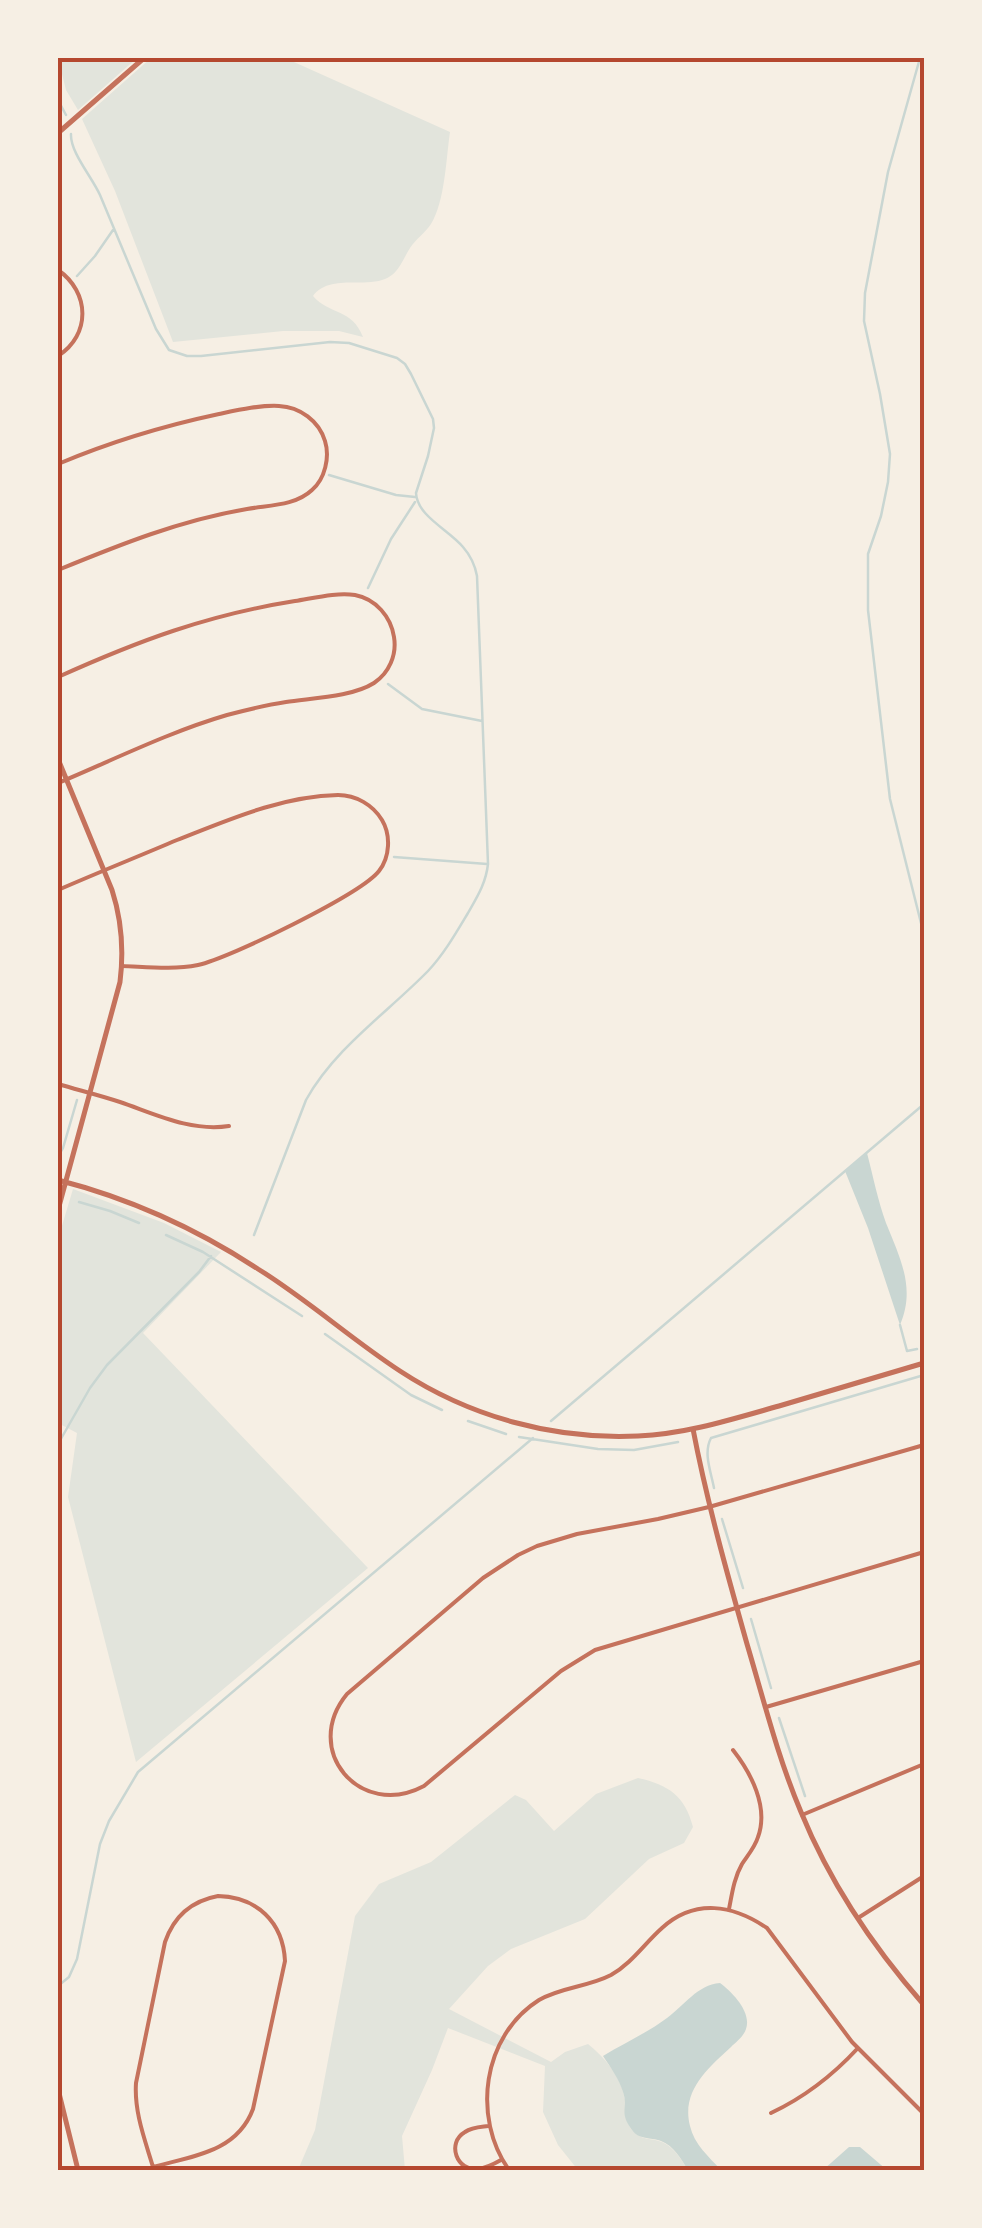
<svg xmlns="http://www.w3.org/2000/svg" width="982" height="2228" font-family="'Source Serif 4',serif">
  <rect width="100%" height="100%" fill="#f6efe4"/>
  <path fill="#e2e4dc" d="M58,58H137L78,110L66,90Z
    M151,58H285L450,132C446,159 445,201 431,224C425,233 416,239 410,248C399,266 397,280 371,282C352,284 326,278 313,296C329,315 352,308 363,337L339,331H283L173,342L115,191L82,119Z
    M73,1189L164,1223L221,1252L143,1333L368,1568L136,1762L68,1497L77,1433L58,1423V1239Z
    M638,1778C669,1785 685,1796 693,1827L684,1843L649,1859L585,1919L511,1949L488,1966L449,2009L551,2062L565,2052L588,2044C604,2057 619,2074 624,2095C628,2108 622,2119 633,2131C640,2140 652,2138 662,2142C674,2147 681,2159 688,2170H578L558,2145L543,2112L545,2066L448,2028L432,2070L402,2136L405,2170H298L315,2130L355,1916L379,1884L431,1862L515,1795L526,1800L554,1831L596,1794Z"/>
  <path fill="#c9d6d2" d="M867,1153C873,1176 878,1201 886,1223C900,1258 916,1288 900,1325L868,1228L845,1171Z
    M720,1983C732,1992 752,2012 746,2029C744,2036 736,2042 731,2047C708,2068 681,2091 690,2126C694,2144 709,2157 721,2170H688C681,2159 674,2146 661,2141C650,2137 639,2140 632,2130C618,2111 629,2109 623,2092C619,2079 611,2068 603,2056C624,2043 647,2033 667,2018C685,2005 697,1985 720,1983Z
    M849,2147H860L887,2170H823Z"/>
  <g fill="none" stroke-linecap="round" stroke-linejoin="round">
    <path stroke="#c9d6d2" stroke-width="2.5" d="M920,58L888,172L865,293L864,321L880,394L890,454L888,482L881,516L868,554V610L890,799L924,935
      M58,100L66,115
      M71,134C70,152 92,177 100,195L156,329L169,350L187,356H201L330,342L349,343L397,358L405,364L411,374L433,419L434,428L428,456L416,493C417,516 449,530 463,547C470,555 475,565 477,576L488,864C486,883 477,897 468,913C456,933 444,954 428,971C387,1013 335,1048 306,1100L254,1235
      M77,276L95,256L113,230
      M329,475L396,495L415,497
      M368,588L391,539L415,502
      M388,684L422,709L482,721
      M394,857L487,864
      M58,1156L63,1148L77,1100
      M79,1202L110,1211L139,1223
      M166,1235L203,1252L302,1316
      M900,1325L907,1351L917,1349
      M325,1334L411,1395L442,1410
      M468,1421L506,1434
      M551,1421L924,1104
      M519,1437L598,1449L634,1450L678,1442
      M58,1444L90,1388L107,1365L199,1272L211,1256
      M714,1488C711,1472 703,1453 711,1438L924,1375
      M722,1519L743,1588
      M751,1619L771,1688
      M779,1718L805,1796
      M58,1986L69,1977L77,1959L100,1844L109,1821L138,1772L533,1438"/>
    <path stroke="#c5725c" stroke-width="4" d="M58,270C90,292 91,335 58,356
      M58,464C110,442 163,426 219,414C238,410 260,405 279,406C300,407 319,421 325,441C330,457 325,479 312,490C295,506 269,505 247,509C181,520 119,545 58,570
      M58,677C138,641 207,615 295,601C314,598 337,592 355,595C376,599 391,617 394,637C397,655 389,673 374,683C352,697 312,698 286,702C266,705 246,710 227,715C169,732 113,760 58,783
      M58,890C97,873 137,857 177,840C228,820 282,796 338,795C356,795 373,805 382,820C391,835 390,857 379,871C361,894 230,958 198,965C173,970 148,967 122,966
      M58,1084C78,1090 99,1095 120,1102C155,1114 191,1132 229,1126
      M924,1445L709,1507L658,1519L577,1534L537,1546L518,1555L483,1578L347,1694C301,1750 360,1820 424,1786L561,1671L595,1650L924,1552
      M766,1707L924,1661
      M802,1815L924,1764
      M218,1896C257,1897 283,1922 285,1961L253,2109C237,2152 193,2156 153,2167C145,2140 134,2112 136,2083L165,1942C174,1916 191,1901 218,1896Z
      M729,1909C732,1894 734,1878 742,1864C748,1855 755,1847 758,1837C769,1807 751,1773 733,1750
      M858,1918L924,1876
      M771,2113C803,2098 834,2074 858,2048
      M488,2126C481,2127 472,2127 465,2132C446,2143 457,2172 478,2169C486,2168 494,2164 501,2160
      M509,2170C472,2118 482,2036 539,2000C561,1987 588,1987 611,1975C632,1963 644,1944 662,1928C695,1898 733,1905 767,1928L852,2042L924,2114"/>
    <path stroke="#c5725c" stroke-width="5" d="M58,133L144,58
      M58,759L112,890C122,921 124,950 120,982L58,1210
      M58,1180C128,1198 197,1229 258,1269C308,1300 351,1339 400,1371C470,1417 554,1440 638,1436C686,1434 733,1419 779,1406C827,1392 876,1377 924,1363
      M693,1429C707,1502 727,1573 747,1644C764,1701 778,1758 801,1812C830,1883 874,1948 924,2005
      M58,2089L78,2170"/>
  </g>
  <rect width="982" height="2228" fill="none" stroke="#f6efe4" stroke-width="120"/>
  <rect x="60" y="60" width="862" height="2108" fill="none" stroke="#b5482f" stroke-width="4"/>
</svg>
